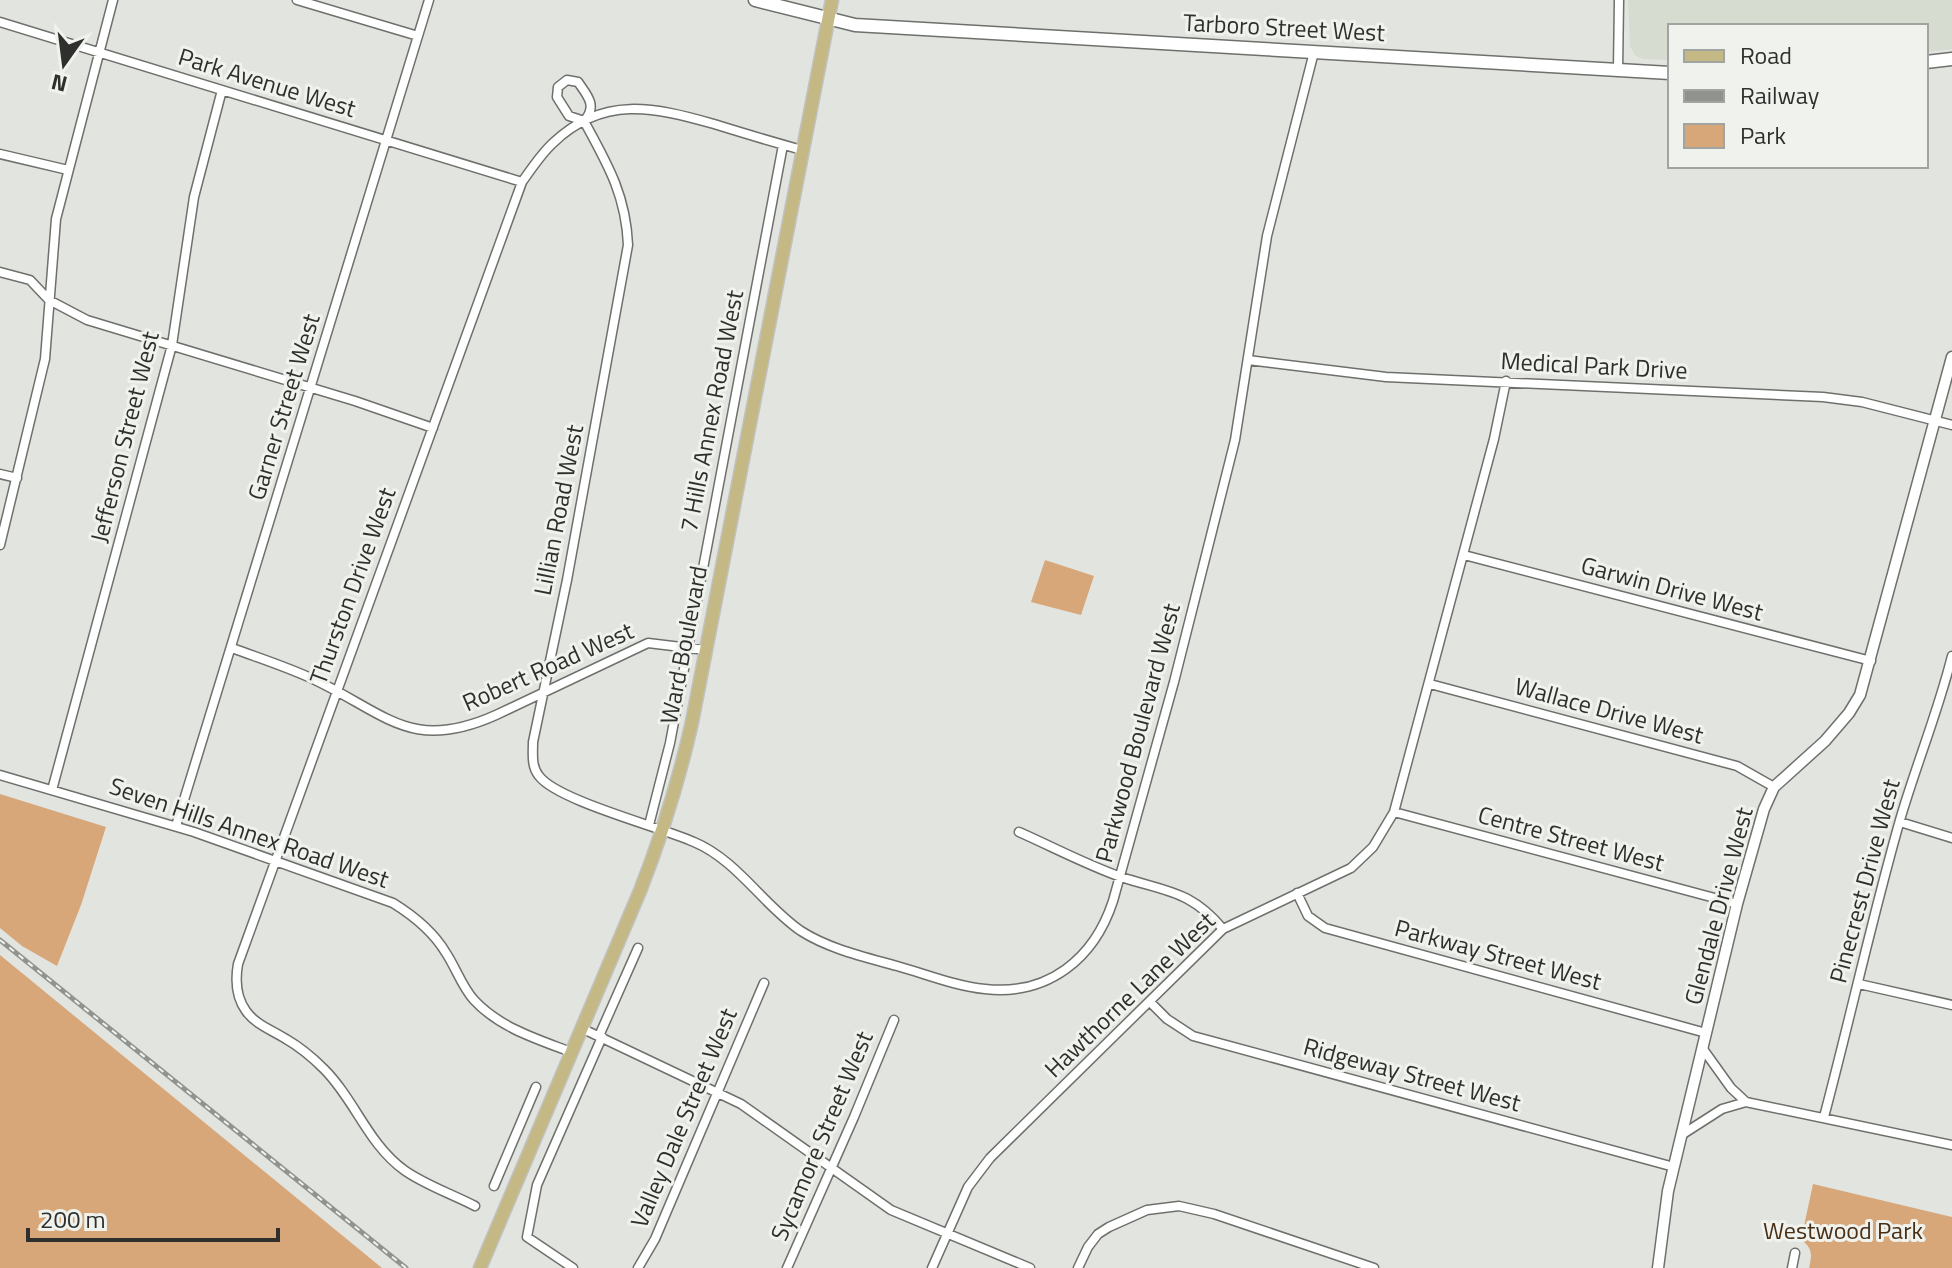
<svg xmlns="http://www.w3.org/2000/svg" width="1952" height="1268" font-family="'Titillium Web',sans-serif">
  <rect width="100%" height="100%" fill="#e2e4e0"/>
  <path fill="#d6dcd0" d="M1628,0H1952V49L1926,52V26H1670V60L1642,59L1635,55L1630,46Z"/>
  <path fill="#d7a779" d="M1045,560L1094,576L1081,615L1031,602Z
    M0,794L106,827L81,905L57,966L22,946L0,928Z
    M0,955L382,1268H0Z
    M1813,1184L1952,1217V1268H1809C1812,1255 1813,1248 1801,1240Z"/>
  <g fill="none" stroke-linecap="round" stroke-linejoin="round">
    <g stroke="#6e706b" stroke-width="11">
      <path id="minor" d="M297,0L418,36
        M0,22L522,182
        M1618,70L1619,0
        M567,80L578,82C587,95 598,106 584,121L569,116L557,97L558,87Z
        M584,121C607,163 626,195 628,245L567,580L533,742C533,754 531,766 539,776C558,801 661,827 694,842C737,860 763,905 801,931C829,949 865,957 897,966C926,974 955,986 985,989C1048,996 1094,959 1113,901L1174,682L1235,440L1267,236L1314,52
        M0,154L68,170
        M0,272L30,280L49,300L87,320L355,401L433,428
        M1248,360L1386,377L1823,397L1862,402L1952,425
        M0,474L17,478
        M0,545L45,359L56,219L113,0
        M1464,555L1871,661
        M232,648C259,658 287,667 313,679C387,714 411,753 496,715L648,643L706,650
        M1430,684L1737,766L1774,787
        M0,775L194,832L393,903C414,916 433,931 446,953C456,968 462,987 474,1000C500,1028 537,1039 571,1052
        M52,790L172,345L194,197L222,90
        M1394,812L1737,904
        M1900,822L1952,838
        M649,825L670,743L783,145
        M176,826L429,0
        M1019,832C1053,847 1087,865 1121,877C1167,892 1190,890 1223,929
        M1297,893L1308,916L1325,928L1706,1033
        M1859,984L1952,1005
        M1150,1002L1167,1019L1193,1036L1674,1167
        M581,1028L741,1104L891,1210L1030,1268
        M599,1036L638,948
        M1703,1049L1731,1088L1746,1102
        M1824,1117C1850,1019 1872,918 1900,820C1916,765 1938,712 1952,656
        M1683,1134L1722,1109L1746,1102L1952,1145
        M494,1186L536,1087
        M475,1206C452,1194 425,1185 404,1170C368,1144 355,1100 324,1069C313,1058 300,1047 286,1039C272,1030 256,1025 246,1011C236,997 235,981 238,964L522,182C532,168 541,154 553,143C603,95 654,107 714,124C743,133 773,142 802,150
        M573,1268L527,1237L537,1185L602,1037
        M638,1268L655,1239L764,983
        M787,1268L854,1117L894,1020
        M932,1268L968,1187L990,1158L1223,929L1351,868L1373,847L1394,812L1494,439L1506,381
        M1078,1268L1088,1247L1098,1234L1109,1227L1147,1210L1179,1206L1214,1214L1374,1268
        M1792,1268L1795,1253"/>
    </g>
    <g stroke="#6e706b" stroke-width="13">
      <path id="tertiary" d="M1658,1268L1668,1191L1737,904L1764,809L1774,787L1825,741L1849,713L1860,695L1952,357"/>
    </g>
    <g stroke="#6e706b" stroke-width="15">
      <path id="secondary" d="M755,0L855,25L1670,73
        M1926,62L1952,59"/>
    </g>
    <g stroke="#c1c1c0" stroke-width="15">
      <path id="primary" d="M480,1268L640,891C662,835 679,780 692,722L832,0"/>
    </g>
    <use href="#minor" stroke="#fff" stroke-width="8"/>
    <use href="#tertiary" stroke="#fff" stroke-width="10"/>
    <use href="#secondary" stroke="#fff" stroke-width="12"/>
    <use href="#primary" stroke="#c4b985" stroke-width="12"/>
    <g stroke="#91938f" stroke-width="5">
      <path id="rail" d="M0,940L406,1268"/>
    </g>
    <use href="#rail" stroke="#eff2ed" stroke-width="2" stroke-dasharray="6" stroke-linecap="butt"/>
  </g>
  <g text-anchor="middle" stroke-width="6" stroke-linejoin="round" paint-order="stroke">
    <g font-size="24" fill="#2f302e" stroke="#eff2ed">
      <text transform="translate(1284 28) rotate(3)" y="8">Tarboro Street West</text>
      <text transform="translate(267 83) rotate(17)" y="8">Park Avenue West</text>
      <text transform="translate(1594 366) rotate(3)" y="8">Medical Park Drive</text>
      <text transform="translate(284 407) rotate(-73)" y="8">Garner Street West</text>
      <text transform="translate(712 411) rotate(-79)" y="8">7 Hills Annex Road West</text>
      <text transform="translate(125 437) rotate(-76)" y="8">Jefferson Street West</text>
      <text transform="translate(559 510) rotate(-79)" y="8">Lillian Road West</text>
      <text transform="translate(353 586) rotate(-70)" y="8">Thurston Drive West</text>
      <text transform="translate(1672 589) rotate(15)" y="8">Garwin Drive West</text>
      <text transform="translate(684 645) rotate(-79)" y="8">Ward Boulevard</text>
      <text transform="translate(548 667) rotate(-24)" y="8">Robert Road West</text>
      <text transform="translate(1609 711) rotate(15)" y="8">Wallace Drive West</text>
      <text transform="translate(1138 733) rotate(-75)" y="8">Parkwood Boulevard West</text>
      <text transform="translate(249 833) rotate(19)" y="8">Seven Hills Annex Road West</text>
      <text transform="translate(1571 839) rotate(15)" y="8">Centre Street West</text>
      <text transform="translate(1865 881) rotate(-75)" y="8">Pinecrest Drive West</text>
      <text transform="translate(1719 906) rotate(-75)" y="8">Glendale Drive West</text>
      <text transform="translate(1498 955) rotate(15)" y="8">Parkway Street West</text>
      <text transform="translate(1130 995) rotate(-44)" y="8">Hawthorne Lane West</text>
      <text transform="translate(1412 1075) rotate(15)" y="8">Ridgeway Street West</text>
      <text transform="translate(684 1118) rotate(-67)" y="8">Valley Dale Street West</text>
      <text transform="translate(822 1136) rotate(-67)" y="8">Sycamore Street West</text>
    </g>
    <g font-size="24" fill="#482f16" stroke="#eff2ed">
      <text x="1843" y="1239">Westwood Park</text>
    </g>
  </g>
  <rect x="1668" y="24" width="260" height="144" fill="#eff2ed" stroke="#a2a4a1" stroke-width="2"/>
  <rect x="1684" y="50" width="40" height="12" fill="#c4b985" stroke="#a2a4a1" stroke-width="2"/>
  <text x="1740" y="64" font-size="24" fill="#2f302e">Road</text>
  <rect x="1684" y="90" width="40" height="12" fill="#91938f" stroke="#a2a4a1" stroke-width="2"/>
  <text x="1740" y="104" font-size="24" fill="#2f302e">Railway</text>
  <rect x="1684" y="124" width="40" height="24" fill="#d7a779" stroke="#a2a4a1" stroke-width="2"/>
  <text x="1740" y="144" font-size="24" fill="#2f302e">Park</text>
  <g transform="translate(64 64) rotate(194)" stroke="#eff2ed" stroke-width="6" paint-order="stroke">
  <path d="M0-6L14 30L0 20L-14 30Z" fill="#2f302e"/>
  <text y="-12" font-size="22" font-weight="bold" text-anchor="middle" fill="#2f302e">N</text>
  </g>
  <path d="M28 1228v12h250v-12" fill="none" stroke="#2f302e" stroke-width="4"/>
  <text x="40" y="1228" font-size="24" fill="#2f302e" stroke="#eff2ed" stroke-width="6" paint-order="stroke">200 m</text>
</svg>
